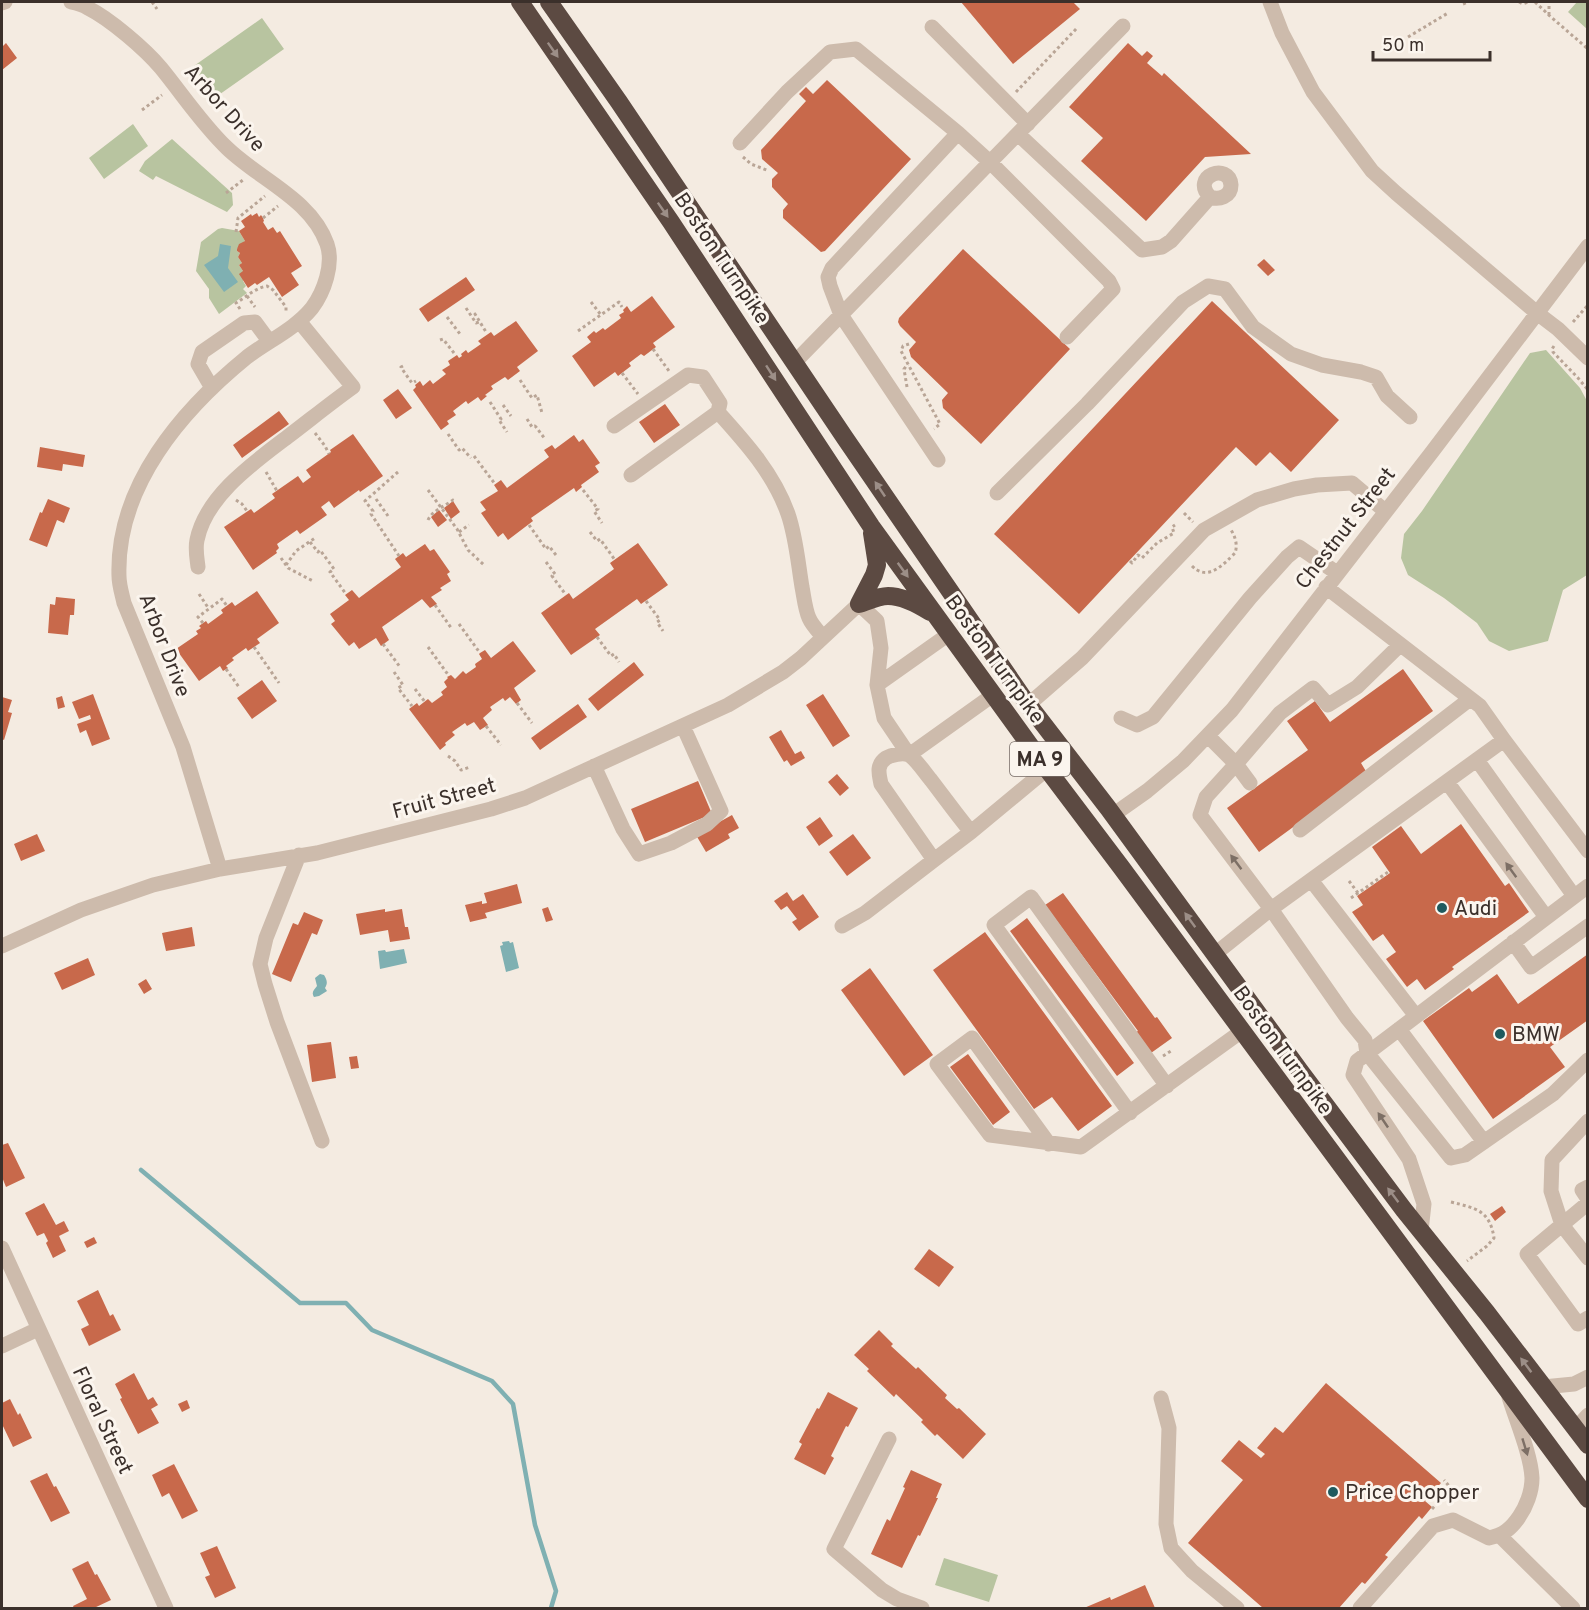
<svg xmlns="http://www.w3.org/2000/svg" width="1589" height="1610" font-family="Overpass,sans-serif">
  <rect width="100%" height="100%" fill="#f4ebe1"/>
  <path fill="#b8c4a0" d="M1577,2H1587V29L1568,12Z
    M262,18L284,49L213,99L191,68Z
    M133,124L148,146L104,179L89,158Z
    M172,139L232,193L233,205L227,212L156,176L153,180L139,171L145,161Z
    M222,228L239,231L245,241L237,249V251L240,253L238,257L242,263L239,265L243,271V281L246,286L243,289L247,293L219,314L209,298V289L196,271L201,242L218,229Z
    M1546,350L1580,388L1587,401V575L1563,590L1548,641L1509,651L1489,641L1477,623L1444,598L1408,575L1401,558L1404,534L1422,511L1530,353Z
    M944,1558L998,1575L989,1602L935,1585Z"/>
  <path fill="#7fb0b2" d="M220,244L231,246L228,268L238,282L224,292L204,265L218,256Z
    M509,941L510,943L513,942L519,968L506,972L500,946L503,945L502,942Z
    M404,949L407,963L380,969L378,951L385,950L386,952Z
    M320,974L324,975C327,980 328,983 325,988L327,991L319,996L314,997C311,992 314,990 317,986L315,978Z"/>
  <g fill="none" stroke-linecap="round" stroke-linejoin="round">
    <path stroke="#7fb0b2" stroke-width="4.5" d="M141,1170L300,1303H346L372,1330L492,1381L513,1404L535,1525L556,1591L551,1608"/>
  </g>
  <path fill="#c8694b" d="M961,2H1073L1080,9L1013,64Z
    M6,43L17,58L2,70V47Z
    M1128,43L1142,56L1147,51L1153,56L1147,63L1162,76L1164,73L1251,154L1205,157L1146,221L1081,161L1103,138L1069,107Z
    M827,80L911,159L825,251L821,252L783,218V210L788,204L772,187V179L778,173L762,159L761,150L806,101L799,94L806,87L813,94Z
    M257,213L259,217L261,215L263,218L264,221L263,222L268,230L273,227L277,233L280,231L302,266L291,273L299,285L282,297L269,277L257,285L255,283L248,288L239,274L243,271L239,265L242,263L238,257L240,253L237,251V249L239,244L245,241L239,231L245,227L241,221L251,214L252,216Z
    M963,249L1070,349L981,444L943,408L942,400L948,393L911,357L909,350L916,342L900,326L898,322L899,318Z
    M1264,259L1275,270L1268,276L1257,265Z
    M466,277L475,290L428,322L419,309Z
    M652,296L675,327L653,343L656,347L644,356L641,354L629,363L631,366L618,376L615,372L594,387L572,356L591,342L587,337L594,331L596,333L603,328L605,330L621,318L619,315L624,312L623,310L627,306L631,312Z
    M1212,301L1339,420L1291,472L1270,452L1256,466L1236,447L1079,614L994,534Z
    M516,321L538,351L517,367L520,371L508,380L505,377L491,386L493,389L485,395L487,396L481,401L478,397L468,404L466,401L453,411L456,415L447,421L449,424L441,430L413,390L416,387L415,385L420,381L423,386L430,380L433,384L446,374L442,370L450,365L448,361L457,355L459,358L462,356L461,354L466,350L468,353L481,344L478,341L491,332L494,336Z
    M398,389L412,408L396,419L383,400Z
    M665,404L680,425L654,443L639,422Z
    M279,411L289,424L242,458L233,445Z
    M353,434L383,476L360,492L359,490L334,508L329,501L321,507L327,515L300,534L297,530L277,544L279,548L276,551L277,553L253,570L224,527L251,509L254,513L275,498L272,494L298,476L303,483L311,477L306,470L331,452L330,450Z
    M574,435L579,442L583,439L600,463L595,466L599,472L581,485L582,487L576,492L574,488L531,518L533,521L508,540L503,533L498,537L481,513L486,510L480,502L498,491L494,485L501,480L507,488L549,457L544,450L552,445L555,449Z
    M40,447L85,455L83,467L63,464L62,471L37,467Z
    M48,499L70,508L64,523L57,520L47,547L29,540L40,512L42,513Z
    M453,501L460,512L451,519L444,508Z
    M439,510L447,520L438,527L431,517Z
    M638,543L668,585L641,604L637,599L595,629L600,635L571,655L541,613L569,593L573,599L614,569L610,563Z
    M425,544L430,551L434,549L450,572L447,574L451,581L440,588L442,590L431,597L437,604L430,608L422,599L382,627L389,640L381,646L376,638L359,649L354,642L349,646L331,624L335,621L330,614L349,600L345,595L352,590L359,598L401,567L395,559L403,553L406,557Z
    M257,591L279,623L257,639L260,643L248,651L246,648L232,658L234,660L226,666L228,668L223,671L220,666L199,681L176,649L198,634L196,631L201,628L199,626L206,621L208,624L223,613L221,610L232,602L235,606Z
    M56,597L75,599L74,615H70L68,635L48,633L50,604L55,605Z
    M513,641L536,671L514,688L521,700L516,704L510,697L505,701L503,698L490,707L492,710L483,718L488,725L480,730L474,722L467,726L465,723L452,732L455,735L445,743L446,745L440,750L409,709L417,703L419,706L428,699L432,703L443,695L441,692L447,687L444,682L448,678L447,677L451,675L455,679L463,671L466,674L476,667L475,664L482,659L479,654L480,653L485,650L491,658Z
    M634,662L644,675L598,711L588,699Z
    M1403,669L1433,711L1361,763L1367,773L1259,852L1227,808L1308,750L1287,721L1315,701L1330,722Z
    M262,680L277,701L252,719L237,698Z
    M93,694L110,739L92,746L86,730L80,733L77,724L91,719L90,715L79,719L72,702Z
    M823,694L850,736L833,747L806,705Z
    M62,696L65,707L58,709L56,698Z
    M2,697L12,700L8,712L12,713L4,740L2,739Z
    M578,704L587,717L540,750L531,738Z
    M781,730L795,754L801,751L805,758L791,766L787,760L784,762L769,737Z
    M837,774L849,788L840,796L828,782Z
    M698,781L712,814L645,842L631,809Z
    M732,815L739,828L728,834L730,838L706,852L696,835Z
    M820,817L833,836L819,846L806,827Z
    M1461,824L1505,886L1509,883L1529,912L1452,967L1454,969L1425,990L1417,979L1407,987L1386,959L1396,952L1383,934L1373,941L1352,912L1363,905L1357,896L1390,873L1372,847L1401,826L1421,854Z
    M37,834L45,851L21,861L14,844Z
    M853,834L871,858L847,876L829,852Z
    M517,884L522,903L485,913L487,918L470,922L465,905L482,901V904L487,903L484,893Z
    M787,892L793,901L803,894L819,917L799,931L792,922L797,919L787,906L781,910L774,901Z
    M1063,893L1155,1018L1157,1017L1172,1038L1151,1053L1136,1032L1138,1031L1045,905Z
    M548,907L553,920L546,922L542,909Z
    M385,909V912L402,909L405,927H408L410,939L390,942L388,930L360,935L356,914Z
    M304,912L323,920L317,935L312,933L291,982L272,974L293,923L298,925Z
    M1027,918L1134,1063L1117,1076L1010,931Z
    M192,927L195,946L166,951L162,933Z
    M985,932L1112,1106L1078,1131L1052,1097L1034,1109L933,970Z
    M1588,954V1020L1550,1047L1565,1067L1493,1119L1423,1021L1469,988L1472,992L1497,974L1518,1004Z
    M88,958L95,975L62,990L54,973Z
    M870,968L933,1055L904,1076L841,990Z
    M146,979L152,989L144,994L138,984Z
    M331,1042L336,1078L312,1082L307,1045Z
    M968,1054L1010,1112L993,1125L950,1067Z
    M357,1056L359,1068L351,1069L349,1057Z
    M8,1143L25,1178L6,1187L2,1177V1145Z
    M44,1203L56,1225L64,1221L69,1231L59,1236L66,1251L53,1258L46,1243L48,1241L44,1233L37,1236L25,1213Z
    M1502,1206L1506,1212L1495,1221L1490,1214Z
    M94,1237L97,1243L87,1248L84,1242Z
    M929,1249L954,1267L939,1287L914,1269Z
    M98,1290L110,1316L113,1314L121,1330L89,1346L81,1329L89,1325L77,1301Z
    M879,1330L893,1344L891,1346L916,1369L918,1367L947,1395L945,1398L957,1409L959,1408L986,1434L963,1459L937,1434L935,1436L921,1422L923,1420L896,1394L894,1397L867,1371L869,1369L854,1355Z
    M134,1373L148,1400L153,1397L158,1405L151,1409L159,1423L138,1434L120,1399L122,1398L115,1384Z
    M1326,1383L1441,1483L1425,1501L1432,1507L1422,1519L1419,1516L1385,1555L1388,1557L1365,1584L1362,1582L1339,1608H1263L1188,1543L1243,1480L1221,1461L1239,1440L1261,1458L1265,1454L1257,1448L1275,1427L1283,1433Z
    M828,1392L858,1408L848,1427L846,1426L831,1456L834,1458L825,1475L794,1459L802,1444L799,1442L817,1408L819,1409Z
    M10,1399L18,1415L20,1413L32,1438L13,1447L2,1424V1403Z
    M187,1400L190,1408L182,1412L178,1404Z
    M174,1464L198,1511L182,1519L169,1493L162,1497L152,1475Z
    M911,1470L942,1484L936,1498H938L920,1536L918,1535L902,1568L871,1554L887,1519L890,1521L905,1488L903,1487Z
    M47,1473L54,1487L56,1486L70,1513L51,1522L30,1481Z
    M217,1546L236,1588L215,1598L205,1577L210,1575L200,1553Z
    M88,1561L95,1575L97,1574L111,1600L94,1608H74L73,1606L87,1599L72,1569Z
    M1145,1585L1155,1608H1084L1110,1597L1111,1600Z"/>
  <g fill="none" stroke-linecap="round" stroke-linejoin="round">
    <path stroke="#b9a596" stroke-width="3" stroke-dasharray="3 3" stroke-linecap="butt" d="M152,2L157,9
      M1519,2L1523,4L1528,2
      M1535,2L1551,17L1588,49
      M1463,4L1468,2
      M1549,15V2
      M1408,37L1448,13
      M1016,92L1078,27
      M142,110L162,95
      M743,157L751,164L769,171
      M226,193L243,180
      M263,218L278,206
      M236,232L238,218L265,196
      M247,296L255,307
      M591,302L601,315
      M466,308L476,323L479,322
      M240,309L236,303C246,297 255,288 267,286L273,290L286,307V313
      M476,314H475L486,332
      M447,317L460,334
      M1573,322L1588,305
      M578,331L619,302L622,307
      M440,340L443,339L454,353
      M909,344L903,346L901,351L940,424L934,429
      M1554,346L1552,349L1553,352L1578,378L1588,390
      M653,349L669,371
      M403,366L401,367L402,369L412,383L416,381
      M622,373L638,394
      M520,380L532,398L537,395L542,413
      M907,387L904,369L908,364
      M490,402L501,419L499,420L507,432
      M503,405L511,416
      M527,419L532,427L535,426L536,427L545,439
      M315,433L325,446L329,454
      M448,434L459,450L462,448L471,458
      M474,456L495,484
      M266,472L277,491
      M398,472L365,501L373,511L371,514L399,556
      M428,490L457,529L468,550L484,565
      M583,490L598,509L594,511L602,523
      M376,499L388,516
      M236,500L242,504L247,511
      M1184,513L1193,522
      M428,520C432,511 445,506 453,500L455,501
      M529,525L546,549L549,546L556,555
      M459,532L469,525
      M590,532L597,541L600,539L615,560
      M310,542L318,552L320,550L334,569L330,572L346,594
      M281,558L288,568L313,581
      M1130,561L1132,563L1138,555L1142,558L1157,543L1174,533L1172,527L1175,525
      M546,562L555,574L552,576L566,595
      M286,565L296,551L315,538
      M1192,566C1205,579 1217,570 1228,560C1230,558 1234,554 1235,553C1238,545 1235,536 1231,530
      M199,594L209,609
      M646,601L660,620L657,622L663,631
      M435,605L452,629
      M203,623L198,617L222,599L227,606
      M459,624L480,653
      M597,637L611,656L614,654L619,662
      M383,644L400,667
      M254,647L279,683
      M428,647L449,676
      M226,669L239,687
      M394,672L403,685L398,688L412,706
      M415,689L425,702
      M517,703L532,723
      M486,726L501,745
      M448,756L455,761L461,770L470,767
      M1349,881L1358,893
      M1351,898L1388,872
      M1163,1056L1171,1051
      M1451,1202C1475,1208 1490,1210 1494,1238L1487,1246L1467,1261
      M1432,1509L1446,1494L1449,1486L1444,1480"/>
    <path stroke="#cdbbac" stroke-width="15" d="M71,2C76,3 83,5 88,8C110,19 145,49 161,68C183,95 202,124 227,148C260,180 311,199 327,244C334,264 324,292 312,308C295,329 268,341 247,357C182,410 116,486 119,576C119,585 122,594 124,603L183,747L220,869
      M1270,2L1282,33L1313,92L1372,171L1396,193L1537,313L1558,329L1588,358
      M2,3L5,2
      M932,27L1028,124
      M958,133L991,163L1109,281L1113,289L1067,337
      M1018,134L1142,250L1162,247L1171,241L1210,197C1219,200 1231,197 1231,185C1229,162 1190,176 1210,197
      M740,143L787,92L830,52L856,49L958,133L832,268L828,277L830,286L841,315L938,460
      M794,363L1123,26
      M212,388L198,364L202,352L244,323L255,322L269,341
      M614,426L688,375L703,377L720,403L718,412
      M631,475L718,412C746,443 774,474 788,514C796,537 798,563 802,587C804,597 805,609 809,618C812,625 818,631 823,637
      M997,493L1087,404L1183,302L1208,286L1225,289L1253,327L1291,354L1322,365L1361,372L1376,377L1387,396L1410,417
      M198,567C197,558 195,549 197,540C206,495 256,461 290,435C311,419 332,402 353,387L299,321
      M949,634L877,685L884,718L909,755L993,695
      M1028,705L1082,658L1204,530L1257,500L1294,489L1317,485L1352,483L1385,511
      M1121,718L1137,725L1153,717L1250,598L1287,557L1299,547L1337,573
      M1208,736L1236,764L1280,713L1313,688L1328,705L1357,687L1400,645
      M1504,740L1588,851
      M1477,760L1574,896
      M594,766L623,829L639,854L671,843L707,824L721,811L683,726
      M1447,782L1546,917
      M1250,783L1236,764L1206,797L1200,815L1271,909L1504,740L1480,706L1326,587
      M1113,815L1147,791L1183,761L1232,710L1432,452L1588,246
      M1300,830L1470,699
      M971,832C957,815 944,797 931,780C925,773 916,759 909,755C903,752 891,755 886,758C876,765 879,774 881,784L934,860L971,832L1047,769
      M299,855L266,938L260,964L265,984L277,1022L322,1141
      M1311,880L1416,1016
      M842,926L865,913L934,860
      M1513,942L1531,967L1588,926
      M2,946L81,910L153,885L220,869L317,853L491,809L525,798L728,705L783,672L801,658L859,604L877,621L881,648L877,685
      M1215,954L1271,909L1347,1018L1365,1040L1367,1053L1451,1158L1465,1155L1553,1094L1588,1060
      M1399,1029L1484,1142
      M1130,1113L994,925L1031,897L1167,1086
      M1588,1121L1552,1160L1551,1191L1562,1225L1588,1258
      M1049,1144L972,1038L937,1064L990,1135L1081,1147L1242,1031
      M1588,1187L1582,1190L1588,1199
      M1588,1203L1527,1254L1578,1324L1588,1318
      M1421,1231L1424,1204L1409,1159L1353,1075L1357,1061L1588,886
      M2,1248L166,1608
      M2,1346L38,1329
      M1543,1387L1574,1384L1588,1377
      M1161,1398L1169,1428L1166,1524L1171,1548L1192,1571L1237,1608
      M1575,1429L1588,1415
      M889,1439L834,1549L882,1590L897,1599L922,1608
      M1500,1536L1573,1608
      M1360,1608L1433,1526L1453,1520L1489,1538C1503,1535 1511,1529 1519,1517C1526,1507 1532,1492 1532,1478C1531,1455 1516,1420 1509,1397"/>
    <path stroke="#5c4a42" stroke-width="18" d="M520,2L671,222L871,526L1047,769L1121,867L1588,1499
      M549,2L619,102L845,438L1024,699L1108,808L1300,1071L1404,1210L1487,1313L1588,1445
      M859,604C868,601 879,596 888,596C903,596 919,605 930,612
      M859,604L874,575L877,565L872,533"/>
  </g>
  <defs><path id="oneway-solid" d="M-6-.8H1V-3.2L6.5 0L1 3.2V.8H-6Z" transform="scale(1.5)"/></defs>
  <g fill="#9c8e87">
    <use href="#oneway-solid" transform="translate(553 50) rotate(55)"/>
    <use href="#oneway-solid" transform="translate(663 210) rotate(55)"/>
    <use href="#oneway-solid" transform="translate(771 373) rotate(57)"/>
    <use href="#oneway-solid" transform="translate(880 489) rotate(-124)"/>
    <use href="#oneway-solid" transform="translate(903 570) rotate(54)"/>
    <use href="#oneway-solid" transform="translate(1190 920) rotate(-126)"/>
    <use href="#oneway-solid" transform="translate(1393 1195) rotate(-127)"/>
    <use href="#oneway-solid" transform="translate(1526 1365) rotate(-127)"/>
  </g>
  <g fill="#7d6f65">
    <use href="#oneway-solid" transform="translate(1236 862) rotate(-127)"/>
    <use href="#oneway-solid" transform="translate(1511 870) rotate(-126)"/>
    <use href="#oneway-solid" transform="translate(1383 1120) rotate(-124)"/>
    <use href="#oneway-solid" transform="translate(1525 1447) rotate(73)"/>
  </g>
  <g fill="#1f5a5e" stroke="#fbf5ee" stroke-width="2">
    <circle cx="1442" cy="908" r="6"/>
    <circle cx="1500" cy="1034" r="6"/>
    <circle cx="1333" cy="1492" r="6"/>
  </g>
  <g text-anchor="middle" stroke-width="6" stroke-linejoin="round" paint-order="stroke">
    <rect fill="#fbf5ee" stroke="#756b66" stroke-width="1.5" x="1010" y="742" width="60" height="34" rx="4.5"/>
    <g font-size="20" font-weight="bold" fill="#3b302b">
      <text x="1040" y="766">MA 9</text>
    </g>
    <g font-size="21" fill="#3b302b" stroke="#fbf5ee">
      <text transform="translate(225 108) rotate(48)" y="7">Arbor Drive</text>
      <text transform="translate(722 258) rotate(56)" y="7">Boston Turnpike</text>
      <text transform="translate(1345 528) rotate(-52)" y="7">Chestnut Street</text>
      <text transform="translate(165 645) rotate(69)" y="7">Arbor Drive</text>
      <text transform="translate(995 659) rotate(54)" y="7">Boston Turnpike</text>
      <text transform="translate(444 798) rotate(-15)" y="7">Fruit Street</text>
      <text transform="translate(1283 1050) rotate(54)" y="7">Boston Turnpike</text>
      <text transform="translate(103 1420) rotate(65)" y="7">Floral Street</text>
    </g>
    <g font-size="21" fill="#3b302b" stroke="#fbf5ee" text-anchor="start">
      <text x="1454" y="915">Audi</text>
      <text x="1512" y="1041">BMW</text>
      <text x="1345" y="1499">Price Chopper</text>
    </g>
  </g>
  <rect width="1589" height="1610" fill="none" stroke="#3b302b" stroke-width="6"/>
  <path d="M1373 51v9h117v-9" fill="none" stroke="#3b302b" stroke-width="3"/>
  <text x="1382" y="51" font-size="18" fill="#3b302b" stroke="#fbf5ee" stroke-width="4.5" paint-order="stroke">50 m</text>
</svg>
